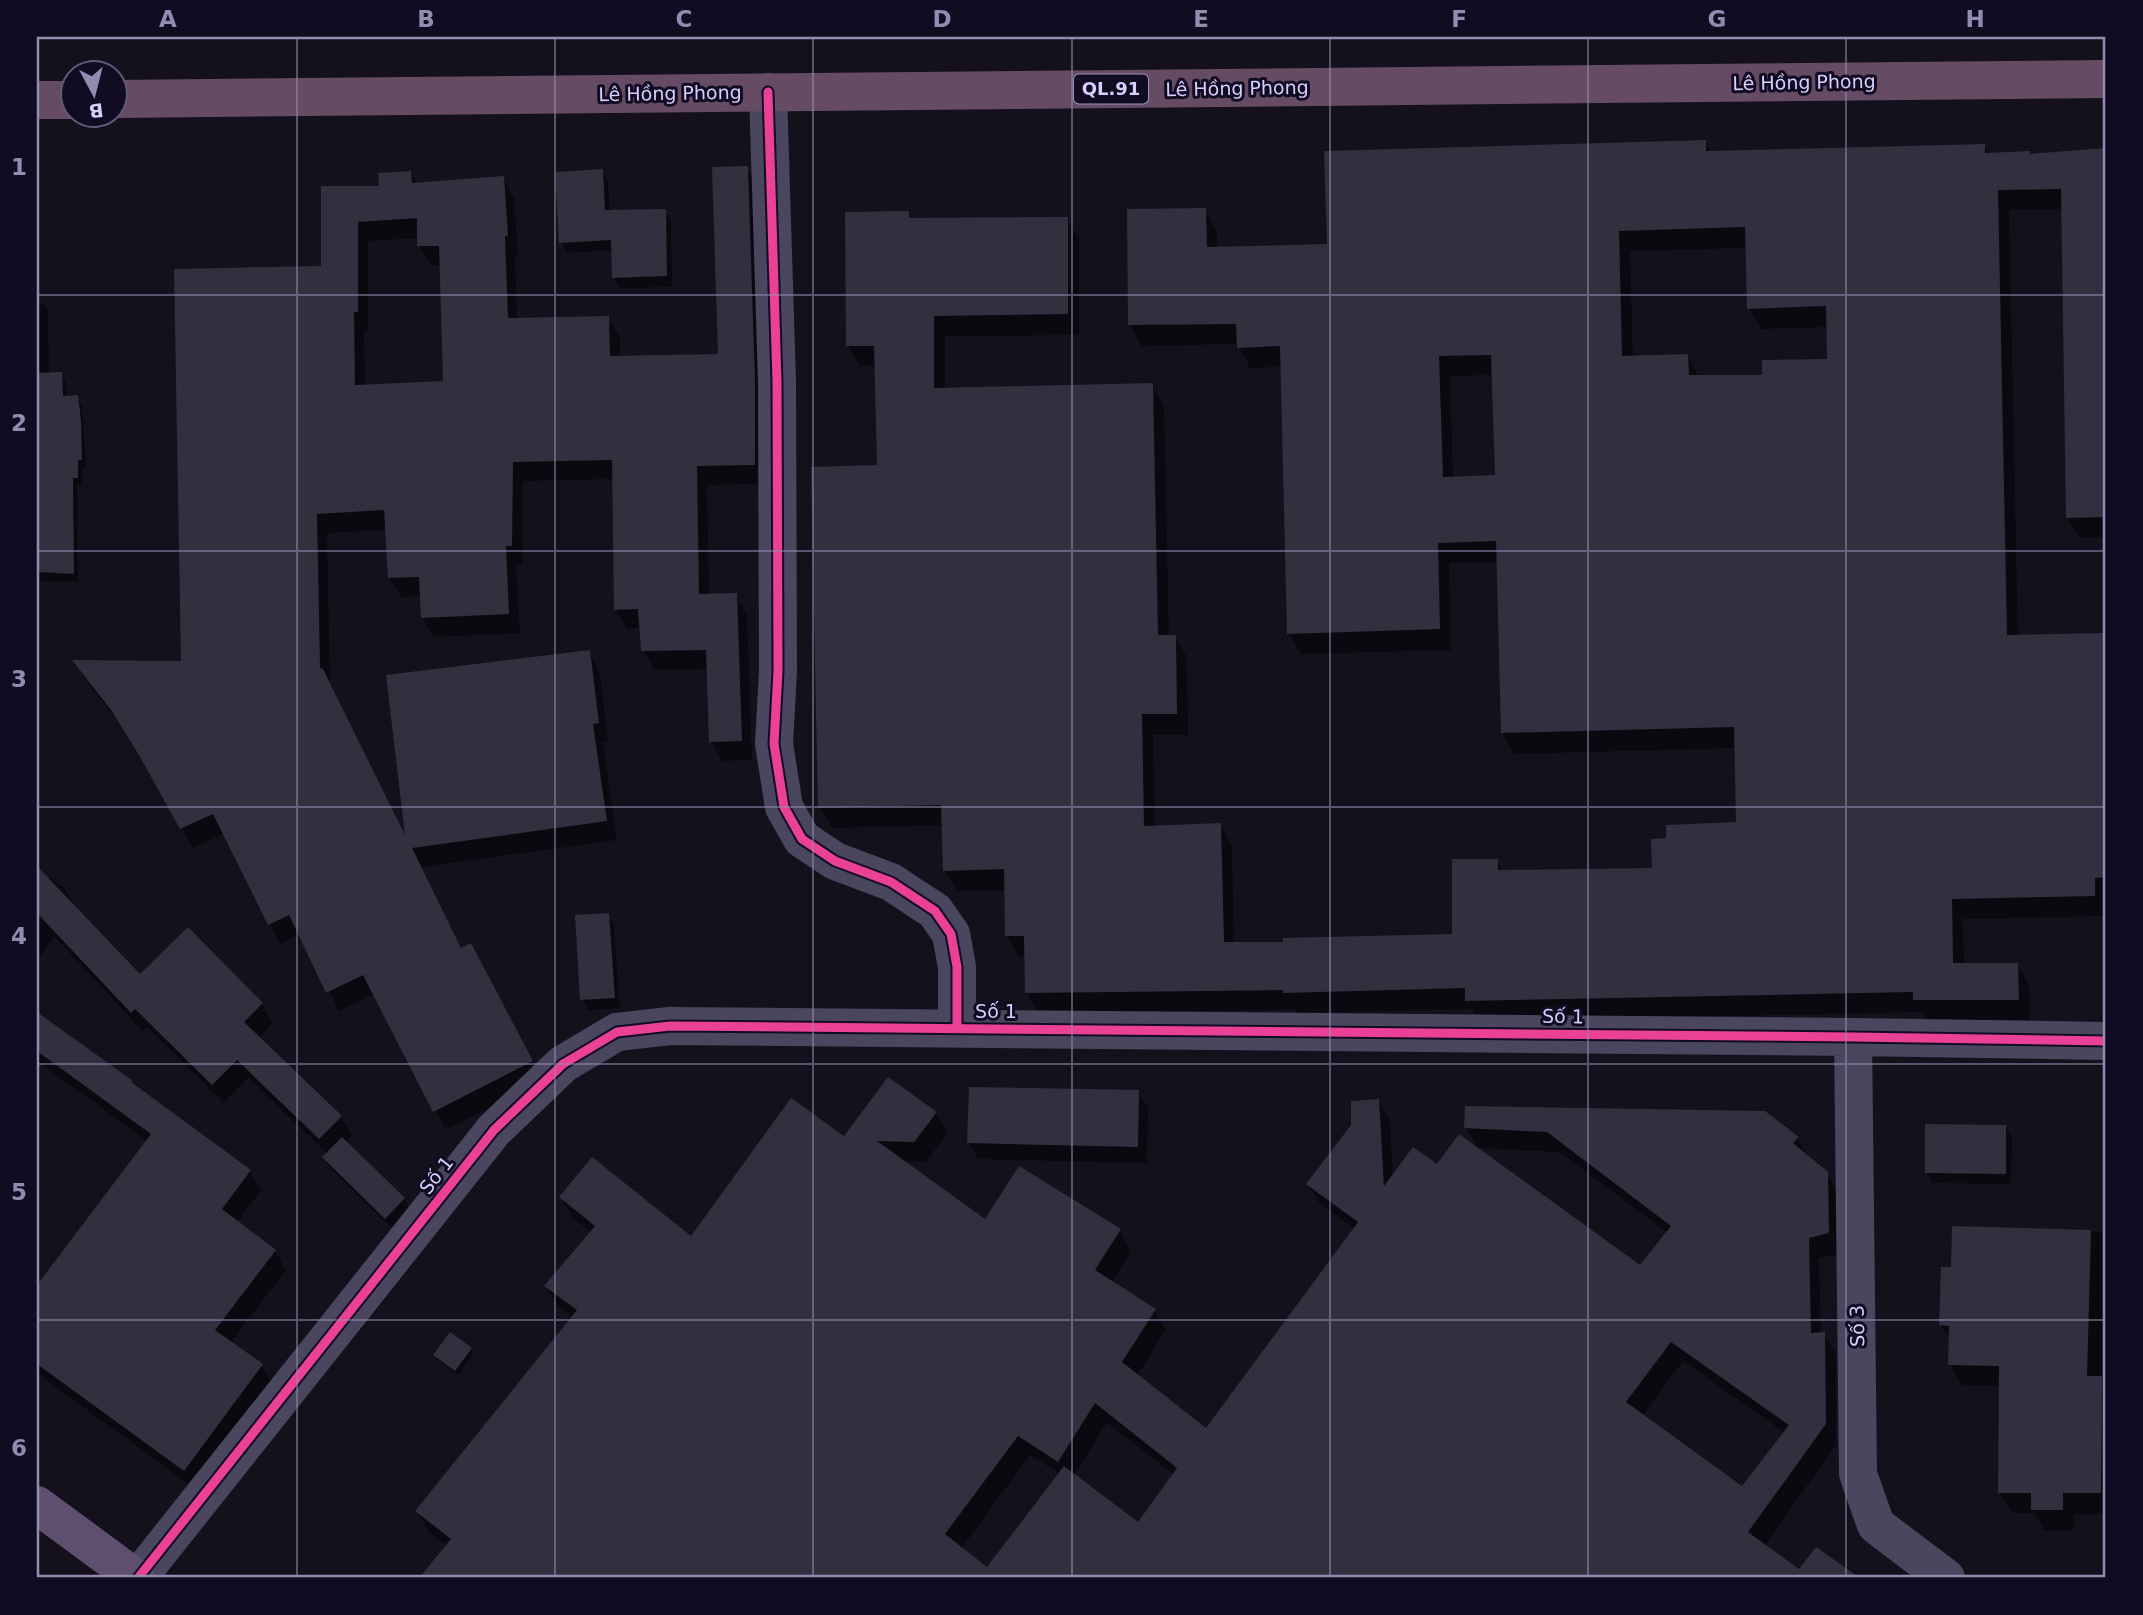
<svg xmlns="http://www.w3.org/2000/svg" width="2143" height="1615" font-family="'DejaVu Sans',sans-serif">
  <rect width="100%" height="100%" fill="#14111d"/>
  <path fill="#0007" fill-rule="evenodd" d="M1705,142L1711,152L1984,145L1990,155L2029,152L2031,156L2105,150L2106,152V537L2079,538L2067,517L2063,209L2009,210L2018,637L2106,635V916L1963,919L1964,964H2017L2029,985L2030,1020H1927L1922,1012L1479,1021L1472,1009L1297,1013L1296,1010L1038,1013L1026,992V956L1019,957L1007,936L1006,890L957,891L945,870L944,825L832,828L820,807L879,467L877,366H860L848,346L908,213L911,220L1067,219L1079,239V335L945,336V389L1152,385L1164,406L1169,637H1175L1187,657L1188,735H1153L1155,827L1220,824L1232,845L1234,944L1454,936L1497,860L1503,872L1654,870L1668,840L1738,824L1736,748L1514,754L1502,733L1499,562L1449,563L1451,650L1301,654L1289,633L1282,367L1250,368L1238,344L1142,346L1130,325L1205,210L1217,231V248L1329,245ZM1747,248L1749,308L1761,329L1829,327V360L1763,376L1699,377L1687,356L1633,357L1630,251ZM1494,375L1496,477L1453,478L1450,376Z
    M747,168L759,187L766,484L707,485L709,596L736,595L747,615L752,760L722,761L711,741L708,669L654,670L643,650L641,628L627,629L615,609L614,479L523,481L522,565H516L520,633L434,637L423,618L422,596L401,597L389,577L387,530L327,533L330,683L407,839L589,652L600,672L608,742L603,743L617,840L421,867L462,950L482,965L542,1081L446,1130L375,994L339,1011L300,934L280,944L225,833L193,848L149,768L124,730L86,680L75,662L183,663L323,268L380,188L410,173L417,184L503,178L514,198L518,255H515L517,320L608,318L620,338V358L720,356ZM419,238V245L430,265H442L445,383L365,387L364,331H368V241Z
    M602,171L608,182L610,212L665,211L671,221L672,287L620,288L614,277L613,250L567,253L561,242Z
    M37,303H43L48,311L49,374H61L66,383L67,398L77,397L82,406L86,468H83L82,486H77L78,582L37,581Z
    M37,869L64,888L75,907L140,976L188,929L262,1004L273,1023L258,1038L341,1117L352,1136L345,1142L404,1199L410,1210L392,1228L330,1168L324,1158L328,1154L249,1078L224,1103L147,1027L143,1031L54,936L37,961Z
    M608,915L614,926L620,1008L588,1010L582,999Z
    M37,1014L131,1082L134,1086L250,1172L261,1190L237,1222L275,1251L286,1270L230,1343L262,1366L272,1384L195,1489L37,1373V1289L147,1141L37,1061Z
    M1138,1092L1148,1108L1147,1163L978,1159L969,1143Z
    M1378,1101L1390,1121L1393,1177L1437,1166L1641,1268L1668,1233L1560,1152L1478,1148L1466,1128L1797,1138L1809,1158L1827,1173L1839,1194L1840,1254L1819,1258L1821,1334H1824L1836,1354V1445L1764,1546L1800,1572L1816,1549L1857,1578H426L424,1574L447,1546L429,1532L417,1512L573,1317L558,1306L546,1286L592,1233L573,1218L561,1197L692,1239L845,1139L936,1113L947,1133L926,1162L901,1161L985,1222L1120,1231L1131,1251L1111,1283L1155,1310L1166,1330L1137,1376L1207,1431L1354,1229L1320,1204L1308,1184ZM1683,1361L1785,1433L1742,1489L1642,1416ZM1107,1422L1174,1475L1138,1524L1074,1475ZM1030,1455L1060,1474L987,1570L961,1549Z
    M2005,1127L2012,1137L2011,1184L1933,1183L1927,1172Z
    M1954,1228L2106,1232V1514H2074V1530H2044L2035,1513H2012L2000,1492L2001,1386L1962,1385L1950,1364L1951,1342L1941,1325L1953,1269Z
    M471,1350L473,1354L458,1375L438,1360L435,1355Z"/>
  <path fill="#332f3f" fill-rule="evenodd" d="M1706,140V151L1985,144V153L2030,151V154L2106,148V517L2066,518L2061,189L1998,190L2007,635L2106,633V877L2095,878V896L1952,899L1953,963H2018L2019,1000H1913V992L1465,1001V988L1283,993V990L1025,993L1024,936H1005L1004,869L943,871L941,805L818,808L811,467L877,465L874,346H846L845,212L909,211V218L1068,217V314L934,316V388L1153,383L1158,635H1176L1177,714H1142L1144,826L1221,823L1224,942H1283V938L1452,934V859H1498V870L1652,868L1651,839L1666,838V825L1736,822L1734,727L1501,733L1496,541L1438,543L1440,629L1287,634L1280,346L1237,348L1236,324L1128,325L1127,209L1206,208L1207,247L1327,244L1324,151ZM1745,227L1747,309L1826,306L1827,359L1762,360V375H1689L1688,354L1622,356L1619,231ZM1491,355L1495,475L1443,477L1439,356Z
    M748,166L755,382V465L697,466L699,594L737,593L742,741L709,742L706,650L641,651L638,609L614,610L612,460L513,462L512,546H506L509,614L421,618L419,577L388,578L384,510L317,514L320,668L323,669L405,835L386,675L590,650L599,723L593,724L607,821L412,848L461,948L471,943L533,1061L433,1112L363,975L326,993L289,915L268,925L213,814L180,829L139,755L111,710L72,660L181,661L174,269L321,266V186H379L378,173L411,171L412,183L504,176L508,236H505L508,318L609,316L610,356L718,354L712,167ZM417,218V246H439L443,381L355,385L354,312H358V222Z
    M603,169L605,210L666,209L667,276L612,278L611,240L559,243L555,172Z
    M62,372L63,396L78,395L81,420L82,460H78V478H73L74,574L37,572V373Z
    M37,866L140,974L188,927L263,1003L244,1022L342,1116L319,1139L237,1060L212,1085L135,1009L131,1013L37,913Z
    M609,913L615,998L580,1000L575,915Z
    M37,1012L133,1081L131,1082L251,1170L222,1209L276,1250L215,1330L263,1364L184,1471L37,1364V1285L151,1134L37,1051Z
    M888,1077L937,1112L914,1142L877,1141L985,1219L1019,1166L1121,1229L1095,1270L1156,1309L1122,1362L1206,1428L1358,1222L1306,1184L1351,1125V1101L1379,1099L1384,1186L1413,1147L1437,1164L1459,1134L1640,1265L1671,1226L1547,1132L1464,1128L1465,1106L1765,1111L1799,1137L1793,1143L1828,1172L1829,1233L1809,1238L1811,1333L1825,1332L1826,1424L1748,1532L1799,1569L1816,1547L1860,1578H419L451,1539L415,1511L577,1310L544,1286L595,1226L559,1197L592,1157L691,1236L791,1098L844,1136ZM1671,1342L1789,1425L1742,1486L1626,1402ZM1095,1403L1177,1468L1138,1522L1064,1466L987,1567L945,1534L1018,1436L1058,1462Z
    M969,1087L1139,1090L1138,1147L967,1143Z
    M1925,1124L2006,1125V1174L1925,1173Z
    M342,1137L405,1198L385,1219L322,1157Z
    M1952,1226L2091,1230L2087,1376H2102L2101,1493H2063V1510H2031V1493H1998L1999,1366L1948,1365L1949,1326L1939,1325L1941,1267H1951Z
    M450,1332L472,1348L455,1371L433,1355Z"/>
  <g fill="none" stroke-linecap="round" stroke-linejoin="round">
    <path stroke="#4a465e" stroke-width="38" d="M768,92L777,382L778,671L774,744L784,807L802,839L835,861L891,882L935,911L951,934L957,967V1028
      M1853,1037L1858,1474L1876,1525L1946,1578
      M138,1578L494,1130L563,1064L617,1032L670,1026L1853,1037L2106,1041"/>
    <path stroke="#5f4f6f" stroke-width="38" d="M37,1505L136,1578"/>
    <path stroke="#654c64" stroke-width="38" d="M116,99L2106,79
      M37,100H74"/>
    <g stroke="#120c22" stroke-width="13">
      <path id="cycleway" d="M768,92L777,382L778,671L774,744L784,807L802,839L835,861L891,882L935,911L951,934L957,967V1028
        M138,1578L494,1130L563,1064L617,1032L670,1026L1853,1037L2106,1041"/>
    </g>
    <use href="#cycleway" stroke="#ea4096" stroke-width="9"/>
  </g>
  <path fill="none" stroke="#938bb0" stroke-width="2" stroke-opacity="0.55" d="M297,37V1578M555,37V1578M813,37V1578M1072,37V1578M1330,37V1578M1588,37V1578M1846,37V1578M37,295H2106M37,551H2106M37,807H2106M37,1064H2106M37,1320H2106"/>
  <g text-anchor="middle" stroke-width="6" stroke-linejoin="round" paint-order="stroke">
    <rect fill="#120c22" stroke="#9d93bd" stroke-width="2" x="1074" y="74.5" width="74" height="29" rx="5"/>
    <g font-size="18" font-weight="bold" fill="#d8cdff">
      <text x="1111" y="95">QL.91</text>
    </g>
    <g font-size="19" fill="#d8cdff" stroke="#120c22">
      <text transform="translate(1804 82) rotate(-1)" y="7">Lê Hồng Phong</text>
      <text transform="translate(1237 88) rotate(-1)" y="7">Lê Hồng Phong</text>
      <text transform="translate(670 93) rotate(-1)" y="7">Lê Hồng Phong</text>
      <text x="996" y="1018">Số 1</text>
      <text transform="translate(1563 1016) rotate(1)" y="7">Số 1</text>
      <text transform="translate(436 1175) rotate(-52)" y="7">Số 1</text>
      <text transform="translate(1857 1326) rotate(-91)" y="7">Số 3</text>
    </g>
  </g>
  <rect width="2143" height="1615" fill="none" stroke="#120c22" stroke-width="77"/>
  <g transform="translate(94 94) rotate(173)"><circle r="33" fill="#120c22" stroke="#61597a" stroke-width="2"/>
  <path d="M0-5L12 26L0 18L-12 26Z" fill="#938bb0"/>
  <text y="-10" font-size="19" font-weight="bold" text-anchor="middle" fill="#d8cdff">B</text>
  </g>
  <rect x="38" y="38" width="2066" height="1538" fill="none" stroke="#938bb0" stroke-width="2.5"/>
  <g font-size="23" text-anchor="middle" font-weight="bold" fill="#938bb0">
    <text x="168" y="27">A</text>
    <text x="426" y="27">B</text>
    <text x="684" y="27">C</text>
    <text x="942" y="27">D</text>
    <text x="1201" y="27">E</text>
    <text x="1459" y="27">F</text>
    <text x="1717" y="27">G</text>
    <text x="1975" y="27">H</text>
    <text x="19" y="175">1</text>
    <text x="19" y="431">2</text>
    <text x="19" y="687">3</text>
    <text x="19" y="944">4</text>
    <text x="19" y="1200">5</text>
    <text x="19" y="1456">6</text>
  </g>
</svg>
